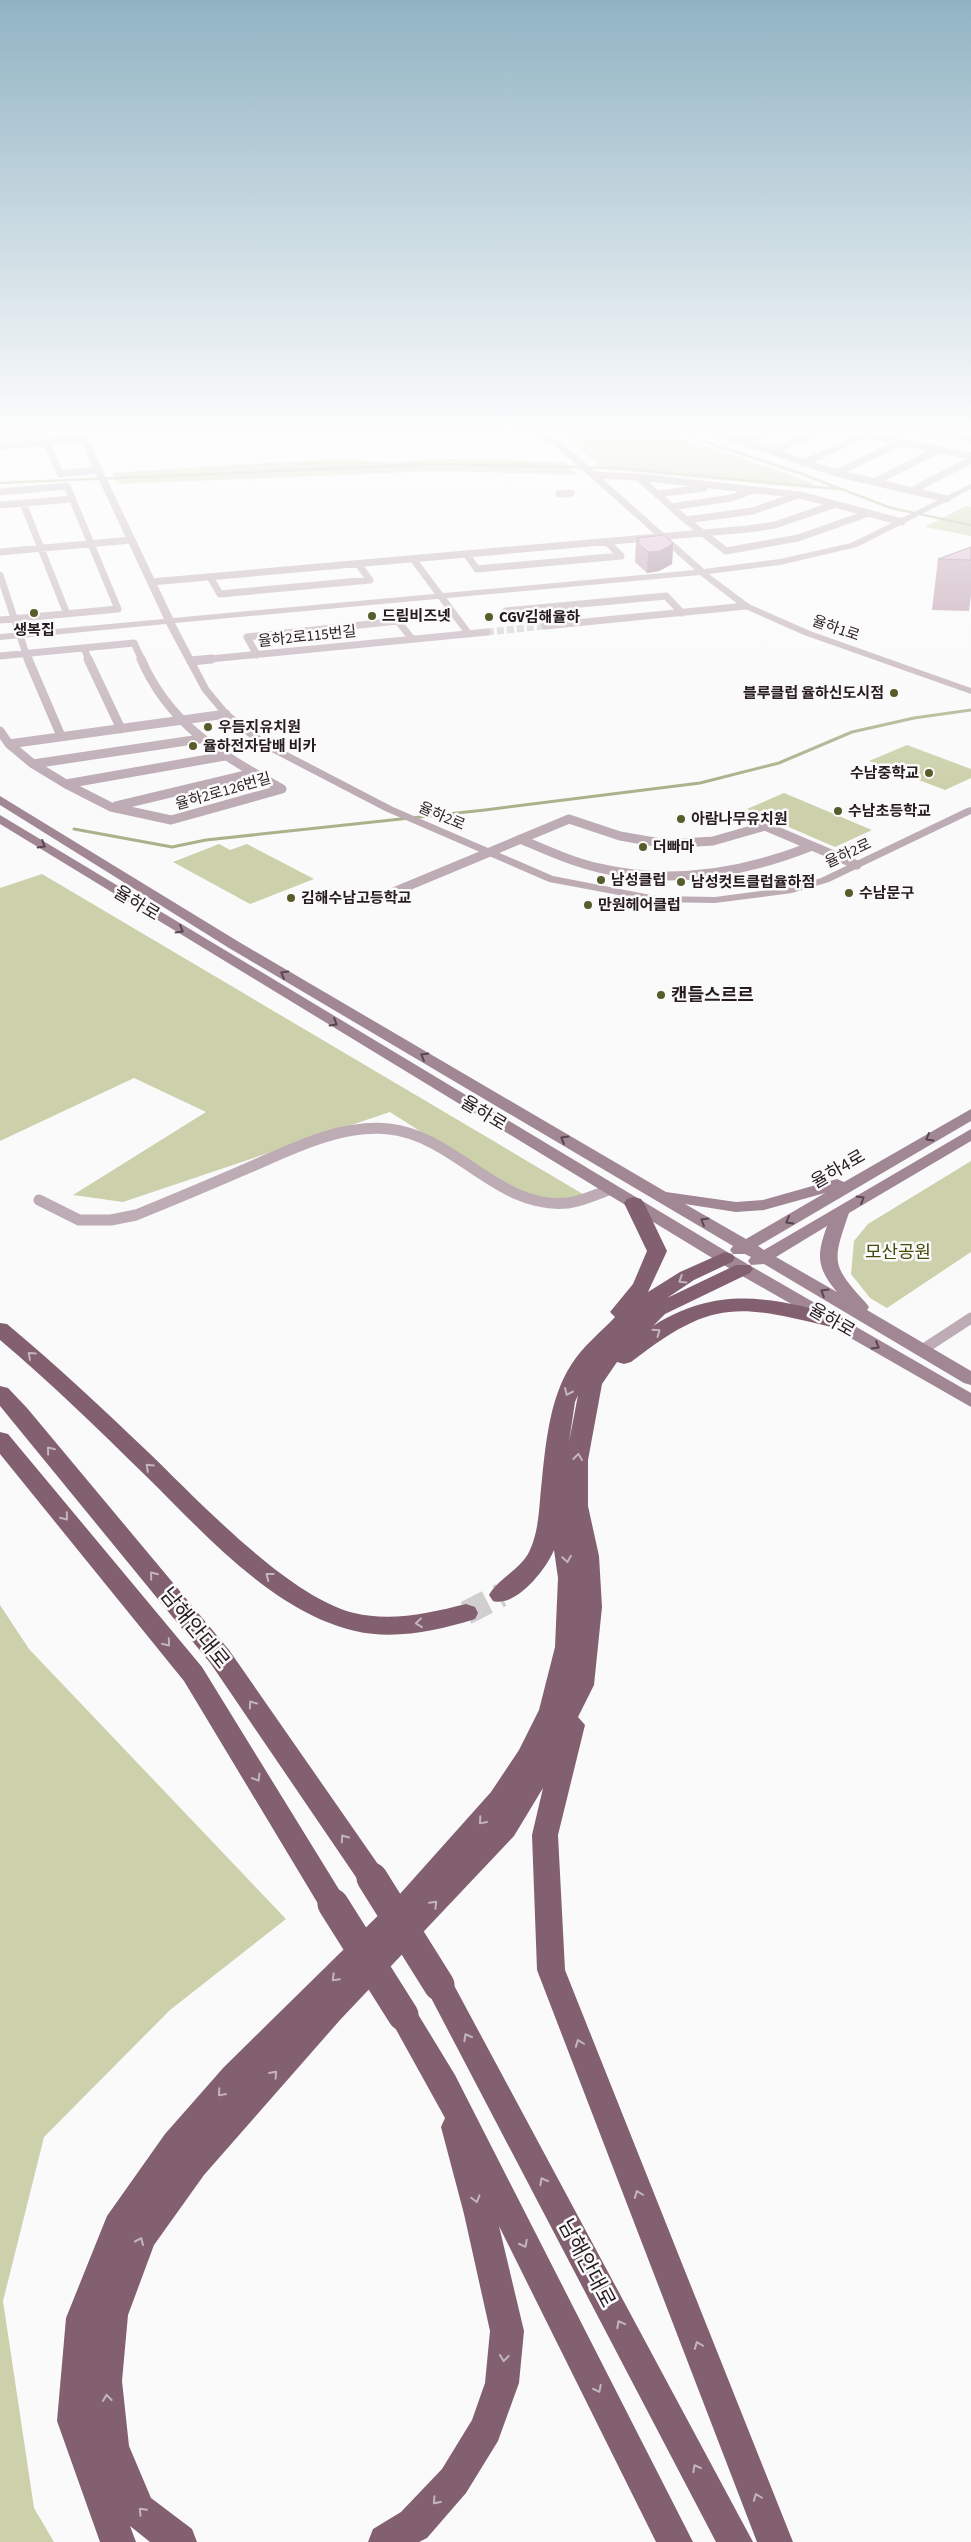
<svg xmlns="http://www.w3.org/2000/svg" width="971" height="2542" font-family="'Source Sans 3','Noto Sans KR',sans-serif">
  <rect width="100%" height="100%" fill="#fafafa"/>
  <path fill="#ccd1ab" d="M541,427H649L810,482L816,489L604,469L568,439Z
    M447,459L563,462L578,475L437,471L118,484L112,473L282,462L336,460L395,462Z
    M966,506L971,507V536L925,527Z
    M907,745L971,769V778L945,790L869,761Z
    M784,793L872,830L835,847L747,809Z
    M219,844L230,850L247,844L314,879L250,904L173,862Z
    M42,874L588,1197L567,1203L524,1198L390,1112L123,1202L73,1195L206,1112L134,1078L0,1141V888Z
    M971,1161V1252L887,1308L870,1298L851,1274L854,1241L868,1224Z
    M0,1605L29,1649L286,1919L170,2010L44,2137L3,2301L34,2508L54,2542H0Z"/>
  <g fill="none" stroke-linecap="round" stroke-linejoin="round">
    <path stroke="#adb18b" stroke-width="2.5" d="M661,427L802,474L891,508L971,525
      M0,483L440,464L615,468L839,489"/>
    <path stroke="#adb18b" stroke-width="3" d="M74,829L172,847L206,840L485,810L700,783L779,763L852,732L914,718L971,710"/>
    <path stroke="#d0cecf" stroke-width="7" stroke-dasharray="7 3" stroke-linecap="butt" d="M487,632L545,626"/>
    <path stroke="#d0cecf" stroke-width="24" stroke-dasharray="24 12" stroke-linecap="butt" d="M466,1613L501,1595"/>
    <path stroke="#beacb5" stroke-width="7" d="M40,427L60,474L98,470
      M699,427L836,473L947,499
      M868,427L971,438
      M865,435L971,456
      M0,436L42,433
      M745,442L779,427
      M0,446L84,439
      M773,451L828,427
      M804,463L873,431
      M836,473L901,442
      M594,475L638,477L800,495L902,522
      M638,477L686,520L726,551L798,538L866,514
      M874,482L938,450
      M911,491L971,460
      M0,492L67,486L118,609L0,620
      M559,494L571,493
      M657,494L704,488
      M23,503L67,614
      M0,505L72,499
      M671,507L731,498L751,491
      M686,520L753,511L795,496
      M0,552L131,540
      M466,554L477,569L621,556L607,542
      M413,559L469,634
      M0,575L28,660
      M210,577L220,594L370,580L358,564
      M151,582L748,529L775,525L833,505
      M506,611L666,596L682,613
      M545,626L746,606
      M84,648L89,660
      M257,655L247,637L398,621L412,639
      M0,656L134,643L142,660
      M199,660L487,632"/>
    <path stroke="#beacb5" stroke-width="9" d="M28,659L61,736
      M88,659L121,729
      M141,659C170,726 221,754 282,789
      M191,661L212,659
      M0,731L9,744L33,764L66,784L111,807L171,820L282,789
      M9,744L226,714
      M33,764L200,739
      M66,784L225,756
      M116,806L254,773
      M520,839C546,850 572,862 599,868C671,885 744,873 812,846
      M372,901L569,819L620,836L666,844L713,841L765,826L857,865"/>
    <path stroke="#beacb5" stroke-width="11" d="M39,1200L79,1220H111L136,1215C173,1200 211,1184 248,1168C292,1149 340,1124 389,1129C456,1136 498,1210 568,1203C583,1201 597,1194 611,1189
      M922,1350L971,1318"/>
    <path fill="#beacb5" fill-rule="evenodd" d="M74,427H82L173,618L695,570L553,444L521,427H531L559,440L704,569L780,559L851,543L971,484V489L857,547L780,565L709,574L749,604L810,631L971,688V694L804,635L743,608L700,575L175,623L209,688L229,712L268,742L393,807L553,876L656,896L715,897L791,887L821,878L967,808L971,807V814L829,882L792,893L715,903L656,902L549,882L385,811L260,746L223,716L202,691L166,624L0,640V634L164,619Z
      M949,427H971V431Z"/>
    <path fill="#a18793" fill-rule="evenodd" d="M0,796L239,942L666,1192L736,1202L763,1200L837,1179L844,1182L971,1109V1121L758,1246L764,1250L971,1129V1141L849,1213C832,1262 831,1265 866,1303L869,1307L867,1310L971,1371V1385L964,1383L764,1264L751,1265L748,1261L751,1257L745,1254H733L730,1250L733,1246L229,948L0,805ZM825,1193L746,1239L685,1204L736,1212L764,1210ZM827,1226C816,1256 817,1268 837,1292L776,1257Z
      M0,815L749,1265L971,1393V1407L737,1273L0,824Z"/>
    <path fill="#826070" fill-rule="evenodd" d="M634,1197L641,1199L644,1203L667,1251L648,1292L680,1272L725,1252L732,1254L735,1258L732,1262L694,1280L667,1298L736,1265H750L753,1269L750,1273L665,1314L653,1326C717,1285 774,1297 842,1317L845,1322L842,1327L835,1328C738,1304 713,1298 631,1362L624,1364L617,1362L602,1384L588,1460V1506L599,1556L602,1607L594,1685L578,1717L585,1725L558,1835L565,1970L793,2542H757L537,1970L532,1835L543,1788L514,1836L340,2020L204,2175L154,2245L128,2315L122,2381L129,2446L151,2498L192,2529L197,2542H150L130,2526L136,2542H100L57,2421L66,2318L107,2216L165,2134L224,2067L399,1895L491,1792L519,1750L539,1710L555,1647L558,1578L554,1550C546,1570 515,1608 493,1601L489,1595C499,1577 521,1570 530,1550C540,1528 539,1502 542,1479C546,1441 550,1398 571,1365C582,1347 601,1332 615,1317L610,1312L633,1284L647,1251L624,1203L627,1199ZM578,1395L569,1442L575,1402Z
      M0,1323L7,1324C56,1365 102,1408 147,1451C198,1500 287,1596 354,1613C391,1622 430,1613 466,1604L475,1607L478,1613L475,1619C437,1631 394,1640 355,1631C273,1612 205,1534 147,1477C99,1430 51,1383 0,1340Z
      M0,1386L8,1388L27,1408L229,1650L382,1870L386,1878L382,1886L372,1889L362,1886L211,1664L0,1406Z
      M0,1432L8,1434L202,1667L343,1896L347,1904L343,1912L333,1916L323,1912L184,1681L0,1454Z
      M439,1972L449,1976L753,2542H716L429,1994L425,1985L429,1976Z
      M403,2002L413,2006L455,2075L693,2542H656L499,2226L524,2331L519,2383L498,2441L466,2493L427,2538L419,2542H368L373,2529L401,2512L442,2469L472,2420L485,2383L490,2331L464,2214L441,2127L445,2118L388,2015L393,2006Z"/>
    <path stroke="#826070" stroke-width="31" d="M372,1878L439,1985
      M333,1904L403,2015"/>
  </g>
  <path fill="#b9a" d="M637,538L673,544L672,564L659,571L647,573L635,562L636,541H637Z
    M971,547V595L969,611L932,610L938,559Z"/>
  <path fill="#997d8b" d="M673,544L672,564L659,571L647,573L648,552Z"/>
  <path fill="#dab2c6" stroke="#997d8b" d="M664,535L673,544L660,551L648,552L636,541H640L637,538Z
    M971,547V560L938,559Z"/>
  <defs><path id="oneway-chevron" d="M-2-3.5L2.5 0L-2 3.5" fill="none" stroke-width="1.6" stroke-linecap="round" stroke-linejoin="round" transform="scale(1.25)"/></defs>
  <g stroke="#58474f">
    <use href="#oneway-chevron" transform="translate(42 845) rotate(31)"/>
    <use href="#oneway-chevron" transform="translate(180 930) rotate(31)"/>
    <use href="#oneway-chevron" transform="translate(284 974) rotate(-150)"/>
    <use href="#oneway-chevron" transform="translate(334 1023) rotate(31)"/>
    <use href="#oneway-chevron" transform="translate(424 1056) rotate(-150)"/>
    <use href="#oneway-chevron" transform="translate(929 1138) rotate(150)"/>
    <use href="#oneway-chevron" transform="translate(564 1139) rotate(-150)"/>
    <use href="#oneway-chevron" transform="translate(861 1199) rotate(-31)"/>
    <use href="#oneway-chevron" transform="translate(704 1221) rotate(-150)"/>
    <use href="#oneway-chevron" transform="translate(789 1221) rotate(150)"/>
    <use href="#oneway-chevron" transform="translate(824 1292) rotate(-149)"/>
    <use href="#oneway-chevron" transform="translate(876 1346) rotate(30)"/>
  </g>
  <g stroke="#c4b5bc">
    <use href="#oneway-chevron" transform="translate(682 1280) rotate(148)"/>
    <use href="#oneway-chevron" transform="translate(657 1332) rotate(-35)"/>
    <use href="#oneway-chevron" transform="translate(31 1355) rotate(-138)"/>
    <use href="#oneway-chevron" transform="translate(568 1392) rotate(114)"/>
    <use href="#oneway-chevron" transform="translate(50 1450) rotate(-129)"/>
    <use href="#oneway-chevron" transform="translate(578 1457) rotate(-83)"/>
    <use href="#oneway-chevron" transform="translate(149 1467) rotate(-137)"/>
    <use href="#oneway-chevron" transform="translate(65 1517) rotate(51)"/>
    <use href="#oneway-chevron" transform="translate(567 1559) rotate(81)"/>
    <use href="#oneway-chevron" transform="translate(153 1575) rotate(-129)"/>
    <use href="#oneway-chevron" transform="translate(269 1576) rotate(-142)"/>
    <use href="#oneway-chevron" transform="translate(419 1623) rotate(174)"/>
    <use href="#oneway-chevron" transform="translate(167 1643) rotate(51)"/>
    <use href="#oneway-chevron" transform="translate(252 1704) rotate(-125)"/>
    <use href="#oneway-chevron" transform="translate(257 1778) rotate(59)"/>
    <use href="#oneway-chevron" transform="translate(482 1821) rotate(131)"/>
    <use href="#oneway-chevron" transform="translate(344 1838) rotate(-125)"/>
    <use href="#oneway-chevron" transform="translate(434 1904) rotate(-46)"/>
    <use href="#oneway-chevron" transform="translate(335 1978) rotate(135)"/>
    <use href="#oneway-chevron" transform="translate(467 2037) rotate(-118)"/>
    <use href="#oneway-chevron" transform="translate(579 2043) rotate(-111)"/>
    <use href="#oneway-chevron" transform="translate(274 2074) rotate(-48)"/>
    <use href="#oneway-chevron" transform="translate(221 2093) rotate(131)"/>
    <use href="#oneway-chevron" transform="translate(543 2181) rotate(-118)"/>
    <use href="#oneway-chevron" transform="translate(638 2194) rotate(-111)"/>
    <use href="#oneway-chevron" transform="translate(476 2199) rotate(74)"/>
    <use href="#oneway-chevron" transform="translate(140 2241) rotate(-66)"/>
    <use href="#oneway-chevron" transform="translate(524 2244) rotate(63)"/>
    <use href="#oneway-chevron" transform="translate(620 2324) rotate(-118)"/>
    <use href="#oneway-chevron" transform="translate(698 2345) rotate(-111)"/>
    <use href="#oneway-chevron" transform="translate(504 2358) rotate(96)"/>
    <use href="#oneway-chevron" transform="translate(598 2389) rotate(63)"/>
    <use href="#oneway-chevron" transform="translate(107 2398) rotate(-96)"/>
    <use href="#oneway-chevron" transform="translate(696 2468) rotate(-118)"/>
    <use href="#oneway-chevron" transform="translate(757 2497) rotate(-111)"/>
    <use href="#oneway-chevron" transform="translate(436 2501) rotate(132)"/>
    <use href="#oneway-chevron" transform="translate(142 2511) rotate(-133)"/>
  </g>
  <linearGradient id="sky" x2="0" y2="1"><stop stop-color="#90b3c3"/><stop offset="0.55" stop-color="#fdfdfd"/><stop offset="1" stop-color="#fdfdfd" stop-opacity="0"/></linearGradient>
  <rect width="971" height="783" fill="url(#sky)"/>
  <g fill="#575c2a" stroke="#fafafa" stroke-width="2">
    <circle cx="34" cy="613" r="5"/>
    <circle cx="372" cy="616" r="5"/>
    <circle cx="489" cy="617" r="5"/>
    <circle cx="894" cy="693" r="5"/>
    <circle cx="208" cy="727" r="5"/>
    <circle cx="193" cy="746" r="5"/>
    <circle cx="929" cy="773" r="5"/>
    <circle cx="838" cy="811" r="5"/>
    <circle cx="681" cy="819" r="5"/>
    <circle cx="643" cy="847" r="5"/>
    <circle cx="601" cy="880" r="5"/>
    <circle cx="681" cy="882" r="5"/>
    <circle cx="849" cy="893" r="5"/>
    <circle cx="291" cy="898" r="5"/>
    <circle cx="588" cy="905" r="5"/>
    <circle cx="661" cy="995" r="5"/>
  </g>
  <g text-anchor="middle" stroke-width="5" stroke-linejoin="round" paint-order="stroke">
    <g font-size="15" font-weight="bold" fill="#281c22" stroke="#fafafa" text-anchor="start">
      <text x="382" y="621">드림비즈넷</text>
      <text x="499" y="622">CGV김해율하</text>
      <text x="34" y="635" text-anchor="middle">생복집</text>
      <text x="884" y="698" text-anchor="end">블루클럽 율하신도시점</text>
      <text x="218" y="732">우듬지유치원</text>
      <text x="203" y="751">율하전자담배 비카</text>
      <text x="919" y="778" text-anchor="end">수남중학교</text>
      <text x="848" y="816">수남초등학교</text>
      <text x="691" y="824">아람나무유치원</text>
      <text x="653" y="852">더빠마</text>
      <text x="611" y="885">남성클럽</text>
      <text x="691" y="887">남성컷트클럽율하점</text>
      <text x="859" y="898">수남문구</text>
      <text x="301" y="903">김해수남고등학교</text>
      <text x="598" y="910">만원헤어클럽</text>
    </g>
    <g font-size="15" fill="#281c22" stroke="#fafafa">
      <text transform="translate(836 628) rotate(19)" y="5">율하1로</text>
      <text transform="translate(307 636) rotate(-6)" y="5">율하2로115번길</text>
      <text transform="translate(223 791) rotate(-16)" y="5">율하2로126번길</text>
      <text transform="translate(442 816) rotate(23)" y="5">율하2로</text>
      <text transform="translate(848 853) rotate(-25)" y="5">율하2로</text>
    </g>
    <g font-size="18" fill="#281c22" stroke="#fafafa">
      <text transform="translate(137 903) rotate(31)" y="6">율하로</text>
      <text transform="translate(484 1113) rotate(31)" y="6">율하로</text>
      <text transform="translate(838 1169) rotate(-30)" y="6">율하4로</text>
      <text transform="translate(832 1320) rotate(30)" y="6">율하로</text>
    </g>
    <g font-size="18" font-weight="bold" fill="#281c22" stroke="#fafafa" text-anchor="start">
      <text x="671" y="1001">캔들스르르</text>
    </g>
    <g font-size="18" fill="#464b0a" stroke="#fafafa">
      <text x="898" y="1258">모산공원</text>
    </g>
    <g font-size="21" fill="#281c22" stroke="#fafafa">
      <text transform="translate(195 1628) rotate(51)" y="7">남해안대로</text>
      <text transform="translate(587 2263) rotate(62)" y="7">남해안대로</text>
    </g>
  </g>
</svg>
